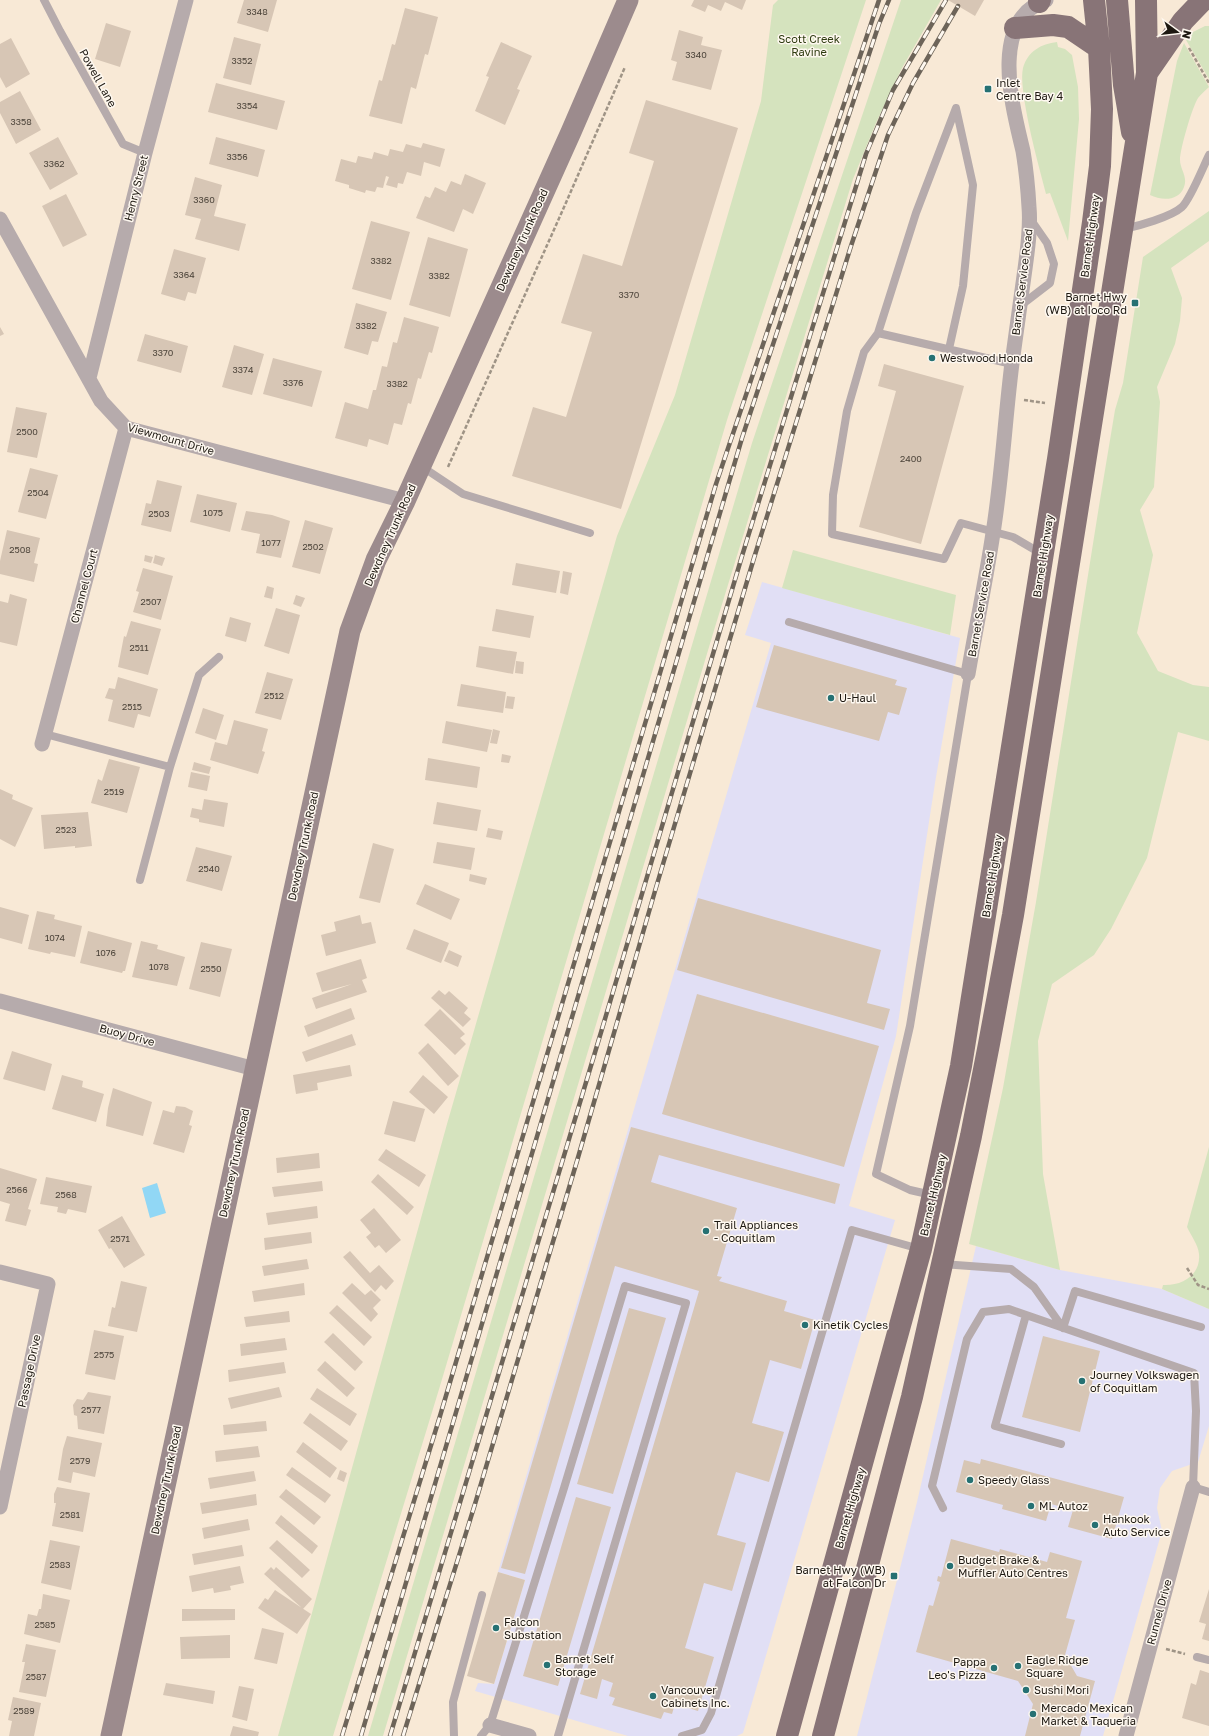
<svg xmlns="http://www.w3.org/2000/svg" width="1209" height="1736" font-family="'Golos Text',sans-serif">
  <rect width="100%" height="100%" fill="#f8e9d6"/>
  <path fill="#e1dff5" d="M762,582L960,638L935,783L896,1036L849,1206L895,1220L743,1733L737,1736H628L475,1691L478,1683L494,1684L525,1580L498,1572L771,643L745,635Z
    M976,1246L1060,1270L1162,1289L1209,1309V1426L1198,1462L1172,1471L1160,1488L1157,1508L1162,1531L1103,1736H857L917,1502Z"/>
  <path fill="#d5e3be" d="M778,0H866L727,420L440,1386L333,1736H278L447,1124L617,536L675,395L761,101L773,5Z
    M901,0H941L902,68L876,123L853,179L715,627L383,1736H368L752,443Z
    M1205,26H1209V79L1186,40L1191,33Z
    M1057,42L1058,47L1065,49L1072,55L1078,87L1079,119L1068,241L1050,193L1046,194C1038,163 1029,131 1024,98C1023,89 1021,77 1023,68C1028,51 1041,44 1057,42Z
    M1184,43L1209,87C1205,91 1201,94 1198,98C1192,108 1180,149 1180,160C1180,169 1188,177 1184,187C1179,201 1162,201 1150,195L1177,61Z
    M1209,211V241L1171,268L1182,298L1180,321L1175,344L1157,387L1160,402L1154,487L1140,510L1153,555L1137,633L1158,671L1193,685L1209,687V741L1178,732L1147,858L1111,929L1094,955L1052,984L1038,1041L1043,1174L1060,1270L969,1244L1003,1088L1036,902L1099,506L1115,410L1123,383L1143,257Z
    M793,550L956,595L950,635L782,588Z
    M1209,1147V1309L1162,1289L1163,1285C1182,1286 1201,1275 1199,1254C1198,1244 1191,1236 1187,1227Z"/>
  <path fill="#91d7f5" d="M157,1183L166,1213L150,1218L142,1188Z"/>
  <path fill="#d7c6b5" d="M244,0H277L268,32L237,23Z
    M694,0H746L742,10L725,2L721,11L708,5L705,12L691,6Z
    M948,0H984L975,16Z
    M405,8L438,17L428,55L425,54L416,89L411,87L402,124L369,116L379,80L382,81L392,44L395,45Z
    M106,23L131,31L120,67L95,59Z
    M679,30L703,37L701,45L722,50L711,90L672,80L677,62L671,60Z
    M234,37L261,44L251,85L223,78Z
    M11,38L30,74L6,88L0,77V44Z
    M501,42L532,56L517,89L520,90L505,125L475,111L489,77L486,76Z
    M216,83L285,101L277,130L208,112Z
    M20,91L41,130L16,144L0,113V102Z
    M646,100L738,128L621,509L512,476L533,407L566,417L592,332L561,323L583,254L622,266L654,161L629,153Z
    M58,137L78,174L50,190L29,153Z
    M216,137L265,150L258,177L209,164Z
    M423,143L445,149L440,167L424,162L421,176L407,172L403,184L398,183L397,188L386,185L389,177L386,176L383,188L377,187L375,192L366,190L365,193L349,188V185L335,181L341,159L356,163L358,156L372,159L374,152L388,156L390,149L403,152L406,144L421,148Z
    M465,174L486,183L473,214L463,209L454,232L416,218L425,196L430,198L435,187L446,192L451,181L461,185Z
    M195,177L222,185L214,216L246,224L239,251L195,239L201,219L185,215Z
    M66,194L87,235L63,247L42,206Z
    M371,221L410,232L391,300L352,289Z
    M428,237L468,249L450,317L409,305Z
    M174,249L206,258L196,294L188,292L185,301L161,294Z
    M356,303L387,312L378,342L372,341L368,355L344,348Z
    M404,317L439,327L432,353L429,352L421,379L418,378L411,404L408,403L402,425L394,423L388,445L369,439L367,447L335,438L345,402L368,409L373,390H376L382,366L387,367L393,342L397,343Z
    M0,327L4,334L0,336Z
    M145,334L188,346L181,373L137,361Z
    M234,345L264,354L252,395L222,387Z
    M273,358L322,371L312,407L263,394Z
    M884,364L964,386L921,544L859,527L896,391L878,386Z
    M16,407L47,413L37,458L7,452Z
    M30,468L58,475L46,519L18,512Z
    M157,480L182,486L171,532L141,525L146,503L151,504Z
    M197,494L237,503L230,532L190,522Z
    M246,511L272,515L290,521L281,558L256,553L260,534L241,530Z
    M305,520L333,528L320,574L292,567Z
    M7,530L40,538L34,563L38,564L34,582L0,574V561Z
    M145,555L153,557L151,563L144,561Z
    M155,555L165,558L162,566L153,563Z
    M516,563L560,571L556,593L512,585Z
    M143,568L173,576L161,620L133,612L139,592L136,591Z
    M563,571L572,573L568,595L560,593Z
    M267,586L274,588L272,599L264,597Z
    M10,594L27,599L17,646L0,642V601L8,603Z
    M296,595L305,598L301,607L293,604Z
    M276,608L300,615L289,654L264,646Z
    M496,609L534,616L530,638L492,631Z
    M230,617L251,623L246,642L225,636Z
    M131,621L161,629L148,675L118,667L124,636L126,637Z
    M774,645L897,680L895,685L907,688L899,715L888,712L879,741L756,707Z
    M479,646L517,652L513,674L476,667Z
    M516,661L524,662L523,674L515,673Z
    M267,672L293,679L281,720L255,713Z
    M118,677L158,689L150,717L138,714L134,728L108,721L113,700L105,698L109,688L115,689Z
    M461,684L506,692L503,713L457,706Z
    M507,696L515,697L513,709L505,708Z
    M203,708L224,715L216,740L195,733Z
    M234,720L268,729L262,751L265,752L258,774L210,760L215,742L227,745Z
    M446,721L492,730L487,752L442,743Z
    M493,729L500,731L497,744L490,743Z
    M502,754L511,756L509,763L501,762Z
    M428,758L480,767L477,788L425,780Z
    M109,759L140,767L127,813L91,803L98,779L102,781Z
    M194,762L211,767L209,774L192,770Z
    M191,772L210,776L207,791L188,787Z
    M0,789L13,795L12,799L33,808L15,847L0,839Z
    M204,799L228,803L224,827L199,822V819L190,817L192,808L202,810Z
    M437,802L481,810L477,831L433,824Z
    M88,812L92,846L75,848V846L44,849L41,815Z
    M488,828L503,831L501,840L486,837Z
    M437,842L475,848L471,870L433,863Z
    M373,843L394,849L380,903L359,898Z
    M196,847L232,856L222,891L186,881Z
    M470,874L487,878L485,885L469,881Z
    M425,884L460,899L451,920L416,904Z
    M698,898L881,950L867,1003L890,1009L884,1030L677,970Z
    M0,907L29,915L22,944L0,938Z
    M37,911L55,915L54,919L82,926L75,957L51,952L50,954L28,949Z
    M360,915L362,924L371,922L376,943L326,956L321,935L336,931L334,922Z
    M414,929L449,943L441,963L406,949Z
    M88,931L132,943L125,971H123L122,973L80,963Z
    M141,941L158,945L157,949L185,957L177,986L132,977Z
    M201,942L232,949L220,997L189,989Z
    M449,950L462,956L458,967L444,961Z
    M361,959L367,978L362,980L367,992L316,1009L312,998L352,984L322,992L316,973Z
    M439,990L445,995L449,991L468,1008L464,1013L471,1019L463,1027L431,998Z
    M697,994L879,1046L844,1167L662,1114Z
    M351,1008L355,1019L308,1037L304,1026Z
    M440,1009L465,1034L460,1038L466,1044L455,1055L424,1025Z
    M352,1034L356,1045L306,1062L302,1052Z
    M428,1043L459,1076L448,1086L418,1053Z
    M12,1051L52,1064L45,1091L3,1079Z
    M350,1065L352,1076L317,1083L318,1090L296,1094L293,1075Z
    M62,1075L83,1081L82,1087L104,1094L96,1122L52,1109Z
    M423,1075L448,1097L434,1114L409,1092Z
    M113,1088L152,1102L143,1136L106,1126L108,1108Z
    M393,1101L425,1109L415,1142L384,1134Z
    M176,1106L185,1107L193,1111L189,1125L192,1126L184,1153L153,1144L163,1110L174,1113Z
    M631,1127L840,1184L835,1204L659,1155L651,1182L737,1208L717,1276L722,1277L719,1281L787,1301L784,1311L815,1320L801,1369L770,1360L752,1423L784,1432L769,1482L736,1472L717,1535L746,1543L732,1591L704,1583L685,1648L714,1657L698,1711L675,1704L672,1714L664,1712L661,1719L612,1705L615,1698L609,1696L613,1683L602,1679L597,1699L580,1694L699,1291L615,1266L525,1574L501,1568Z
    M386,1149L426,1175L419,1187L378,1160Z
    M319,1153L320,1168L277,1173L276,1158Z
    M0,1168L37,1179L28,1209L31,1210L26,1226L5,1221L10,1204L0,1201Z
    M378,1174L414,1207L407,1215L371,1182Z
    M46,1177L92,1186L86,1213L68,1209L66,1214L57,1212L58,1207L40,1204Z
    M322,1181L323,1191L274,1197L272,1187Z
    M317,1206L318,1218L268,1225L266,1213Z
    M374,1208L401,1240L386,1253L379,1245L375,1248L366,1237L371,1233L360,1220Z
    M122,1216L145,1255L124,1268L111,1248L109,1249L98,1230Z
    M311,1232L312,1243L265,1250L264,1238Z
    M350,1251L370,1273L379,1265L394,1281L386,1290L381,1285L375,1292L343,1257Z
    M307,1259L309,1269L264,1276L262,1266Z
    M121,1281L147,1287L137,1332L108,1326L112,1307L115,1308Z
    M304,1283L305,1295L254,1302L252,1291Z
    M352,1283L365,1295L371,1290L381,1300L373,1308L378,1314L371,1322L342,1293Z
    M337,1305L372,1337L364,1346L329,1313Z
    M629,1308L666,1318L613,1494L577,1484Z
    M289,1311L290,1322L246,1327L244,1317Z
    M94,1330L124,1336L115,1380L85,1374Z
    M333,1333L363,1362L355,1371L324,1342Z
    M1043,1336L1100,1351L1080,1432L1022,1417Z
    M285,1338L287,1350L241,1356L240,1344Z
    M325,1361L355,1388L347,1397L317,1370Z
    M284,1362L286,1373L229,1382L228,1370Z
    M279,1387L282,1397L231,1409L228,1398Z
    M317,1388L357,1414L350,1426L310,1399Z
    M88,1392L111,1396L104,1434L78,1429L77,1416L74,1415L73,1405L77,1399L83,1400Z
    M310,1413L348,1441L341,1451L303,1423Z
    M266,1421L267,1431L224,1435L223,1425Z
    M67,1436L102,1443L95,1477L73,1472L71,1483L58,1480L63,1449Z
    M303,1442L337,1468L330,1478L296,1452Z
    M258,1446L260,1457L216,1462L215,1451Z
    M981,1459L1124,1497L1112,1539L1068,1527L1073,1510L1051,1504L1046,1521L1002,1509L1003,1505L956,1492L964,1460L980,1464Z
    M292,1467L331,1495L325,1503L286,1475Z
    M340,1470L347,1473L344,1482L337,1479Z
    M254,1471L256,1481L210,1489L208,1478Z
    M57,1487L90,1493L83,1532L52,1526L56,1503H54V1494Z
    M286,1489L321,1517L314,1525L279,1497Z
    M256,1494L257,1505L202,1514L200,1503Z
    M576,1497L611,1507L558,1686L523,1676Z
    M281,1515L318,1546L312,1554L275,1523Z
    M248,1519L250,1530L204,1539L202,1528Z
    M951,1539L999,1552L1000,1549L1047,1562L1050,1552L1082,1561L1066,1618L1075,1620L1065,1655L1077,1676L1095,1681L1080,1736H1025L1033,1704L1018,1681L916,1652L929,1605L933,1606L940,1582L937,1581L938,1576L941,1577Z
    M50,1540L80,1546L71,1590L41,1583Z
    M277,1540L310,1570L302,1578L269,1548Z
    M242,1545L244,1556L194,1565L192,1554Z
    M240,1566L244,1583L230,1586L231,1590L214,1593L213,1588L192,1592L189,1576Z
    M271,1567L274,1570L276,1567L312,1599L303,1609L264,1574Z
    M498,1572L525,1580L494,1684L467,1676Z
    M1209,1589V1641L1202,1639L1206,1624L1199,1622Z
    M275,1590L311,1614L297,1634L258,1608L265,1598L268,1600Z
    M43,1594L70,1600L60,1643L24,1634L28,1614L37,1616L39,1609H41Z
    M182,1609H235V1620L182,1621Z
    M262,1628L284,1633L277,1664L254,1659Z
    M230,1635V1658L181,1659L180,1637Z
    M26,1644L56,1650L46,1697L19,1692L25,1662H22Z
    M1200,1670L1209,1673V1726L1182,1718L1191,1683L1196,1685Z
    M166,1683L215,1691L213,1704L163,1695Z
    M239,1686L254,1689L247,1721L232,1717Z
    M13,1697L41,1703L34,1736H9L12,1721L8,1720Z
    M233,1726L259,1732L258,1736H230Z"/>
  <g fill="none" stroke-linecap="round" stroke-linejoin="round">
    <path stroke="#9f9486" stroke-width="2.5" stroke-dasharray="4 2" stroke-linecap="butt" d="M1189,48L1209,83
      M1024,400L1045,403
      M448,467L565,205L625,67
      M1187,1268L1198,1285L1209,1289
      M1166,1649L1185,1654"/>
    <path stroke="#b6abac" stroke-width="8" d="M44,0L60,31L123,144L145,153
      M1124,229C1138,226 1171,217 1182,207C1191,198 1203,167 1209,155
      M1020,306L1050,283L1054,264L1047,243L1031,220
      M878,333L1012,364
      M949,349L963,286L973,185L956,108L916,213L878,333L864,352L847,411L833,495L832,534L944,559L961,523L1013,537L1042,554
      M421,466L463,494L590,533
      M789,622L968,674L910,1026L876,1174L910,1190L932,1195
      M45,734L170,767
      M140,880L170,767L199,675L219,657
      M942,1264L1011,1269L1034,1287L1063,1328L1075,1291L1201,1327
      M1026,1315L995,1426L1061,1444
      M943,1508L932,1486L967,1339L983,1312L1009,1309L1194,1373L1196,1411L1193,1487L1209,1492
      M1197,1657L1209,1660
      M454,1736L453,1702L482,1595
      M481,1736L490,1725L564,1488L625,1286L686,1303L558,1736
      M682,1736L702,1730L711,1713L852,1230L920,1249"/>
    <path stroke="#b6abac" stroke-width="15" d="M0,219L101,401L126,428L405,501
      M89,378L145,153L186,0
      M968,674C976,627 986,580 993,533C1002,477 1005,419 1012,363C1016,334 1020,305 1024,276C1027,254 1031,229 1029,207C1028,189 1026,169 1023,151C1013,108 988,21 1046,0
      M42,744L126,428
      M0,1001L255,1069
      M0,1272L48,1284L0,1507
      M490,1725L529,1736
      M1126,1736L1193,1487"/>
    <path stroke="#9c8b8d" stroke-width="21" d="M111,1736L350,631L376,560L405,501L571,132L628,0"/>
    <path stroke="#887477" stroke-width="22" d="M1117,0L1124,85L1132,132
      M1039,2L1040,0
      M1015,28L1053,25L1068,27L1099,48
      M1147,73L1183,21L1203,0
      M787,1736L921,1249L961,1066L1058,459L1093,222L1100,166L1102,109L1099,48L1094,0
      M823,1736L912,1397L971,1136L989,1044L1013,915L1147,73L1146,0"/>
    <g stroke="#6d6459" stroke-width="4.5">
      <path id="rail" d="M342,1736L440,1416L716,484L879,0
        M361,1736L742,438L879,24L889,0
        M390,1736L602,1029L742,556L866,154L893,90L946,0
        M403,1736L475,1504L577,1161L655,891L754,558L851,246L888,135L913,83L958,6"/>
    </g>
    <use href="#rail" stroke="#fef8f0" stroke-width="3" stroke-dasharray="9" stroke-linecap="butt"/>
  </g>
  <g fill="#267173" stroke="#fef8f0" stroke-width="1.5">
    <rect x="984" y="85" width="8" height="8" rx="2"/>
    <rect x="1131" y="299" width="8" height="8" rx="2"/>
    <circle cx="932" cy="358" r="4"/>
    <circle cx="831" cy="698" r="4"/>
    <circle cx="706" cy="1231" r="4"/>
    <circle cx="805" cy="1325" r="4"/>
    <circle cx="1082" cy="1381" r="4"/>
    <circle cx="970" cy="1480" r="4"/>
    <circle cx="1031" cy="1506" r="4"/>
    <circle cx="1095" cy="1525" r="4"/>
    <circle cx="950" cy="1566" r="4"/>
    <rect x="890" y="1572" width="8" height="8" rx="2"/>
    <circle cx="496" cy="1628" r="4"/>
    <circle cx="547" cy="1665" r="4"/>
    <circle cx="1018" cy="1666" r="4"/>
    <circle cx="994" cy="1668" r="4"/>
    <circle cx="1026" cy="1690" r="4"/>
    <circle cx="653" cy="1696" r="4"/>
    <circle cx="1033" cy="1714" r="4"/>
  </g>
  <g text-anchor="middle" stroke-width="3" stroke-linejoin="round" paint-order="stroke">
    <g font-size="9" fill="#4c443a">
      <text x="257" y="15">3348</text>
      <text x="696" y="58">3340</text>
      <text x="242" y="64">3352</text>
      <text x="247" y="109">3354</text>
      <text x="21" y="125">3358</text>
      <text x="237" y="160">3356</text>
      <text x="54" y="167">3362</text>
      <text x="204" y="203">3360</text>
      <text x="381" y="264">3382</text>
      <text x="184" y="278">3364</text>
      <text x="439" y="279">3382</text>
      <text x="629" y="298">3370</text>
      <text x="366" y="329">3382</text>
      <text x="163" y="356">3370</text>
      <text x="243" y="373">3374</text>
      <text x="293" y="386">3376</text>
      <text x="397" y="387">3382</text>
      <text x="27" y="435">2500</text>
      <text x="911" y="462">2400</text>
      <text x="38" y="496">2504</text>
      <text x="213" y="516">1075</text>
      <text x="159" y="517">2503</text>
      <text x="271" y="546">1077</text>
      <text x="313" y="550">2502</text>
      <text x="20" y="553">2508</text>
      <text x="151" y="605">2507</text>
      <text x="139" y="651">2511</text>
      <text x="274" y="699">2512</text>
      <text x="132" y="710">2515</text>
      <text x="114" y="795">2519</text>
      <text x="66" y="833">2523</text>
      <text x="209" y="872">2540</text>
      <text x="55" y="941">1074</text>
      <text x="106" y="956">1076</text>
      <text x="159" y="970">1078</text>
      <text x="211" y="972">2550</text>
      <text x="17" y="1193">2566</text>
      <text x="66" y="1198">2568</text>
      <text x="120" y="1242">2571</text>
      <text x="104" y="1358">2575</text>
      <text x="91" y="1413">2577</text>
      <text x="80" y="1464">2579</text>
      <text x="70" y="1518">2581</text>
      <text x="60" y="1568">2583</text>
      <text x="45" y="1628">2585</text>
      <text x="36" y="1680">2587</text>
      <text x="24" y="1714">2589</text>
    </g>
    <g font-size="11" fill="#2f3c11" stroke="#fef8f0">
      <text x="809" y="43">Scott Creek<tspan x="809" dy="13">Ravine</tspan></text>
    </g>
    <g font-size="11" fill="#1d1811" stroke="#fef8f0">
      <text transform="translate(98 78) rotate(61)" y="4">Powell Lane</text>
      <text transform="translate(136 188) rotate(-76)" y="4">Henry Street</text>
      <text transform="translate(1090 236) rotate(-82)" y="4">Barnet Highway</text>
      <text transform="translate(522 240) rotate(-66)" y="4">Dewdney Trunk Road</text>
      <text transform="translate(1022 282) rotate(-83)" y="4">Barnet Service Road</text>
      <text transform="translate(171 439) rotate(16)" y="4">Viewmount Drive</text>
      <text transform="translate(390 535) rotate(-66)" y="4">Dewdney Trunk Road</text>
      <text transform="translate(1043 556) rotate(-81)" y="4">Barnet Highway</text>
      <text transform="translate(84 586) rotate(-75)" y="4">Channel Court</text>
      <text transform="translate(981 604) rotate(-80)" y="4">Barnet Service Road</text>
      <text transform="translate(303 846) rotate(-78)" y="4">Dewdney Trunk Road</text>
      <text transform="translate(992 876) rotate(-81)" y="4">Barnet Highway</text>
      <text transform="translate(127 1035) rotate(15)" y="4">Buoy Drive</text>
      <text transform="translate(234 1163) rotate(-78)" y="4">Dewdney Trunk Road</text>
      <text transform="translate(933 1195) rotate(-77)" y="4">Barnet Highway</text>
      <text transform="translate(29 1371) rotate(-78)" y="4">Passage Drive</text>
      <text transform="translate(166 1480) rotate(-78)" y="4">Dewdney Trunk Road</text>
      <text transform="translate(850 1508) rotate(-74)" y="4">Barnet Highway</text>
      <text transform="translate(1159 1612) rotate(-75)" y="4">Runnel Drive</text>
    </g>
    <g font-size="11" fill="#1d1811" stroke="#fef8f0" text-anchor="start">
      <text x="996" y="87">Inlet<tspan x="996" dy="13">Centre Bay 4</tspan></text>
      <text x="1127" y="301" text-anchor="end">Barnet Hwy<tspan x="1127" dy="13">(WB) at Ioco Rd</tspan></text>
      <text x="940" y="362">Westwood Honda</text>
      <text x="839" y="702">U-Haul</text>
      <text x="714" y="1229">Trail Appliances<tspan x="714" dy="13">- Coquitlam</tspan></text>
      <text x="813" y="1329">Kinetik Cycles</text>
      <text x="1090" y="1379">Journey Volkswagen<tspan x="1090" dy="13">of Coquitlam</tspan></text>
      <text x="978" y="1484">Speedy Glass</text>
      <text x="1039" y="1510">ML Autoz</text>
      <text x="1103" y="1523">Hankook<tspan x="1103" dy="13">Auto Service</tspan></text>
      <text x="958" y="1564">Budget Brake &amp;<tspan x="958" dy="13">Muffler Auto Centres</tspan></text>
      <text x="886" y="1574" text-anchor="end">Barnet Hwy (WB)<tspan x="886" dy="13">at Falcon Dr</tspan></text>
      <text x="504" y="1626">Falcon<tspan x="504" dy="13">Substation</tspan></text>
      <text x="555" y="1663">Barnet Self<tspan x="555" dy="13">Storage</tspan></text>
      <text x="1026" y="1664">Eagle Ridge<tspan x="1026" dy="13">Square</tspan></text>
      <text x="986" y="1666" text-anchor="end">Pappa<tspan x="986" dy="13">Leo's Pizza</tspan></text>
      <text x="661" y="1694">Vancouver<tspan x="661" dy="13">Cabinets Inc.</tspan></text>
      <text x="1034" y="1694">Sushi Mori</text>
      <text x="1041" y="1712">Mercado Mexican<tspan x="1041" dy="13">Market &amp; Taqueria</tspan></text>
    </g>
  </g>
  <g transform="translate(1177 32) rotate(105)" stroke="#fef8f0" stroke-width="3" paint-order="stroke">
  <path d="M0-3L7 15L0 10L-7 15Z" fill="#1d1811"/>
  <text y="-6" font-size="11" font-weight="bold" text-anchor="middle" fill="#1d1811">N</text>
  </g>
</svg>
